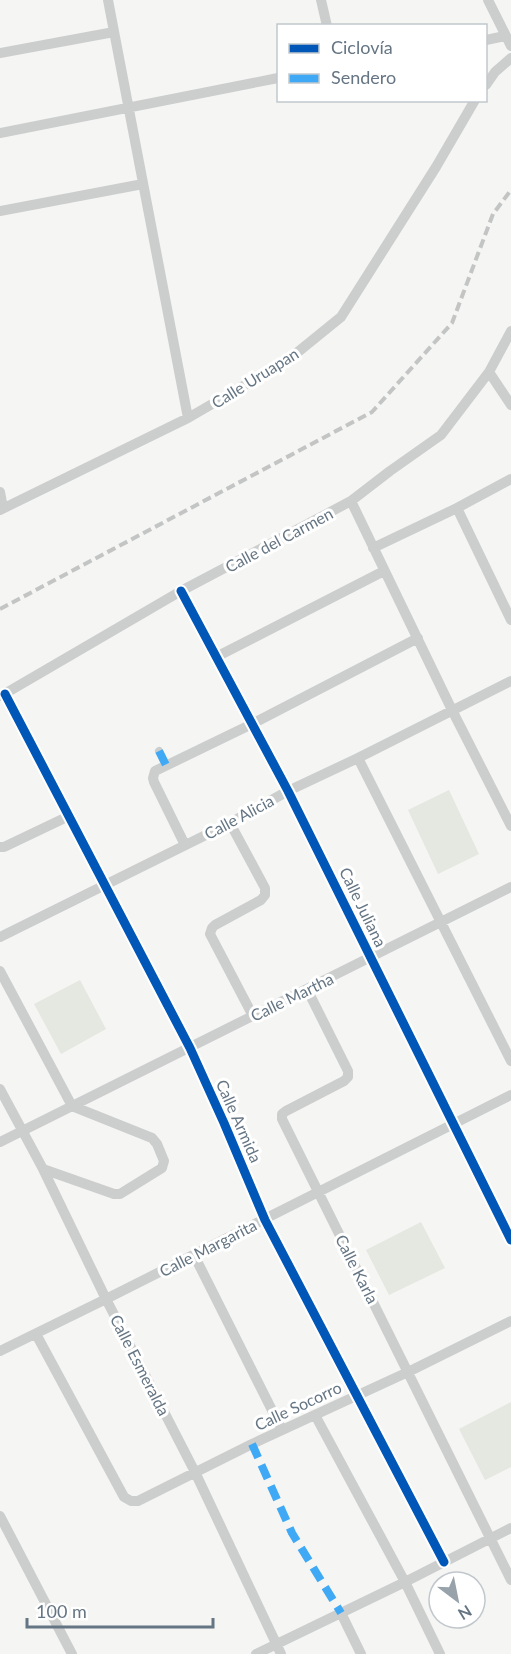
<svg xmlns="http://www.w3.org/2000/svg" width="511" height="1654" font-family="Lato,sans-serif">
  <rect width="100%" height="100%" fill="#f5f5f3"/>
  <path fill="#e4e8e1" d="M449,790L479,854L438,874L408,810Z
    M80,980L106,1029L61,1054L34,1004Z
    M421,1222L445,1268L389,1295L366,1250Z
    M511,1402V1467L485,1480L459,1429Z"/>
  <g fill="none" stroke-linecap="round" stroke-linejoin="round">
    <path stroke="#cccece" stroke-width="8" d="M159,751L166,765"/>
    <path stroke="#cccece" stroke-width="10" d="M108,0L188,418
      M321,0L327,26
      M488,0L511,46
      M486,40L505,36
      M0,53L114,32
      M486,85L495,72L511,58
      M0,133L278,78
      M0,211L143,184
      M489,372L511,405
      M0,492L3,508
      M351,501L452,710L511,826
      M457,508L511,620
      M0,510L188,418L288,360L341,317L436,167L475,100
      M373,548L457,508L511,479
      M181,591L288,791L511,1240
      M216,657L384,571
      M5,694L190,1048L224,1123L265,1220L444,1562
      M1,696L181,591L351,501L390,471L441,435L489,372L511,331
      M358,758L511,1061
      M230,823L265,888V895L261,900L215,925L212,928L210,934L253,1016
      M185,845L154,782L153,778L155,771L252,724L418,638
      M0,847H4L69,816
      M0,937L230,823L288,791L358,758L511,681
      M0,971L72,1106L152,1138L157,1144L164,1161L162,1168L120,1194H114L43,1169
      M307,989L348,1071V1077L344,1081L286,1111L282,1114V1119L511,1580
      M0,1089L43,1169L106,1299L195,1472L281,1654
      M0,1142L511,887
      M194,1255L282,1430
      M36,1334L124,1497L131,1501H138L252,1444L408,1372L511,1321
      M0,1351L106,1299L511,1095
      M315,1415L405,1582L440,1654
      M0,1516L72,1654
      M341,1613L361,1654
      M256,1654L405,1582L511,1528"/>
    <path stroke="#c3c4c4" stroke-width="4" stroke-dasharray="9 4.5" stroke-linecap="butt" d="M0,609L372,412L452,323L493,214L511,190"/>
    <path stroke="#3fa9f5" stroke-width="8" stroke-dasharray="15 8" stroke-linecap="butt" d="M159,751L166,765
      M252,1444L292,1533L341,1613"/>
    <g stroke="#fff" stroke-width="13">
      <path id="cycleway" d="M181,591L288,791L511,1240
        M5,694L190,1048L224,1123L265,1220L444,1562"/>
    </g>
    <use href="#cycleway" stroke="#0057b8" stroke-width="9"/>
  </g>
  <g text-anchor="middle" stroke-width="6" stroke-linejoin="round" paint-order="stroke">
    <g font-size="16" fill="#657583" stroke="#fff">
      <text transform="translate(255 378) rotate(-32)" y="6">Calle Uruapan</text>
      <text transform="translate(279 540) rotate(-28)" y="6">Calle del Carmen</text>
      <text transform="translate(239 817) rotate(-28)" y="6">Calle Alicia</text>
      <text transform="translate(363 907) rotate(64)" y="6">Calle Juliana</text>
      <text transform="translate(292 997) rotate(-26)" y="6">Calle Martha</text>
      <text transform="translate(239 1121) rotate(66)" y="6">Calle Armida</text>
      <text transform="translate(208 1248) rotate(-27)" y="6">Calle Margarita</text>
      <text transform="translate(357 1269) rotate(63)" y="6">Calle Karla</text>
      <text transform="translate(140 1365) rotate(63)" y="6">Calle Esmeralda</text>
      <text transform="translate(298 1406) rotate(-25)" y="6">Calle Socorro</text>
    </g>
  </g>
  <rect x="277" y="24" width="210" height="78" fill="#ffffff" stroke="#c1c8cd" stroke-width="1.5"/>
  <rect x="289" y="44" width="30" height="9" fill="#0057b8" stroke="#c1c8cd" stroke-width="1.5"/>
  <text x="331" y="54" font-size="18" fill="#657583">Ciclovía</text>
  <rect x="289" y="74" width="30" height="9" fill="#3fa9f5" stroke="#c1c8cd" stroke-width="1.5"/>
  <text x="331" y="84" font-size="18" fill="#657583">Sendero</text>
  <g transform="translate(457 1600) rotate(148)"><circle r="28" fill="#ffffff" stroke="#c1c8cd" stroke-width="1.5"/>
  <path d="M0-4.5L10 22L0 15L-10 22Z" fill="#97a2aa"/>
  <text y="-9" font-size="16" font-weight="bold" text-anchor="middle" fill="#657583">N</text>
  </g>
  <path d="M27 1618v9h186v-9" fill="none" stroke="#657583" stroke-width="3"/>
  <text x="36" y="1618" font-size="18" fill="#657583" stroke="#ffffff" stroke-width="4.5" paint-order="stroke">100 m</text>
</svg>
